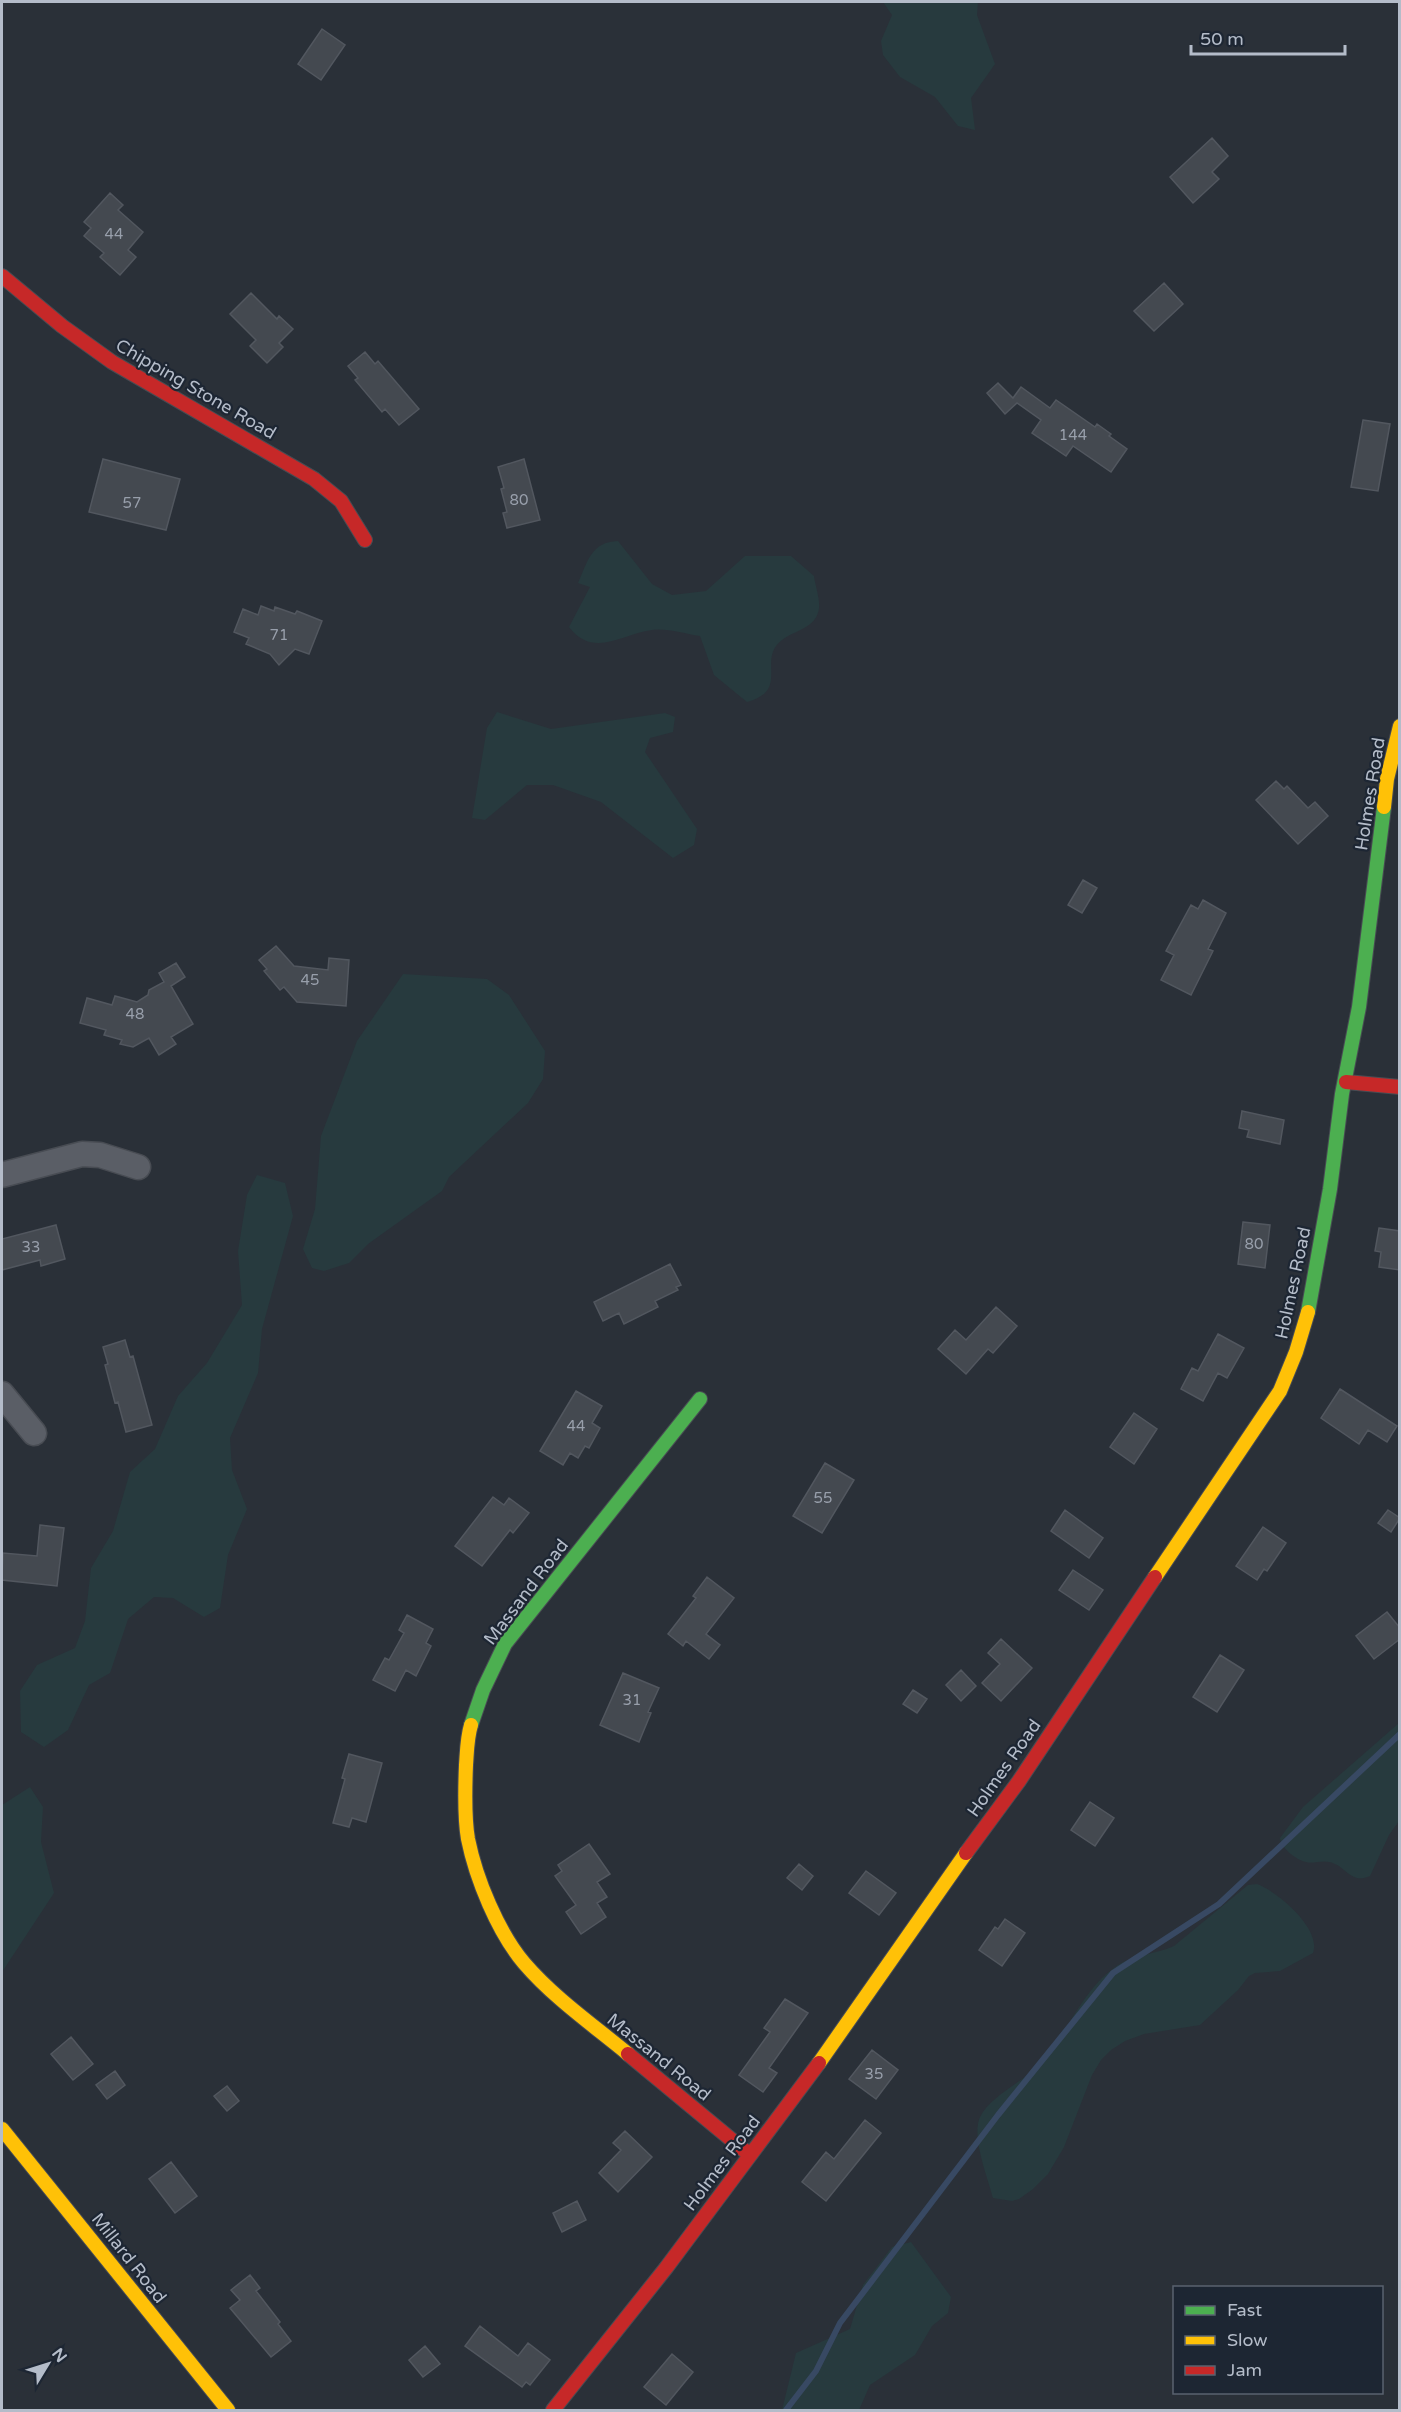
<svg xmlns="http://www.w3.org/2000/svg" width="1401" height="2412" font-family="'Varela Round',sans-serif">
  <rect width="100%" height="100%" fill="#2a3038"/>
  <path fill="#273a3e" d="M883,2H978L977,15L995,64L971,98L975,130L958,126L935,97L900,77L883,55L881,41L892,15Z
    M618,541L652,584L672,595L706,591L745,556H791L814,576C815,585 820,598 819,608C817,628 795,630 782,640C756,660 791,690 747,702L714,675L700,636C685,634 667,628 652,630C621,634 594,659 569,627L590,587L578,583C588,561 591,542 618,541Z
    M497,712L551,729L665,713L675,717L673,732L650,738L645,752L697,829L694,845L673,858L601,802L553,785H527L485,820L472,818L487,728Z
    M403,974L487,979L509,995L545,1051L543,1079L528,1103L449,1177L442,1191L368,1244L349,1263L324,1271L312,1268L303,1249L315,1209L321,1136L357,1041Z
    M257,1175L285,1183L293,1216L262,1329L258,1373L230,1438L232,1470L247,1509L228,1555L220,1608L204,1617L173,1598L154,1597L128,1619L110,1673L89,1685L68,1730L44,1747L21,1732L20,1691L37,1665L75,1648L85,1621L91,1568L113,1531L130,1472L155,1449L178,1396L207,1363L242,1305L238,1251L247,1195Z
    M1399,1723V1821L1389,1835L1370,1876C1350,1885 1346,1865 1329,1862C1322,1860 1313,1864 1306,1862C1296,1860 1280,1847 1280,1838L1303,1807Z
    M30,1787L43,1807L41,1842L54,1893L2,1972V1805Z
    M1257,1884C1277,1891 1322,1929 1313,1953L1280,1971L1255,1973L1249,1976L1238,1990L1200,2025L1144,2034L1125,2041L1111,2050L1101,2060L1092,2075L1064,2147L1048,2174L1033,2189L1019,2199L1012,2201L993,2198C988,2178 971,2137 980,2117C990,2096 1025,2080 1043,2063C1049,2057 1054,2048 1058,2041C1075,2015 1089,1986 1114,1968C1132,1954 1154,1955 1174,1946L1248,1885Z
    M911,2242L951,2297L948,2313L932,2326L915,2355L870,2385L859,2410H782L796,2353L850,2329L863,2285L892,2247Z"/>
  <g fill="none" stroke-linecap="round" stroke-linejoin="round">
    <path stroke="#384963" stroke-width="6" d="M786,2410L816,2371L840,2323L998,2115L1113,1973L1219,1904L1400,1734"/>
  </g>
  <path fill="#444950" stroke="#52575f" stroke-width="1.5" d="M322,29L345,45L321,80L298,64Z
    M1212,138L1228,156L1212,172L1219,179L1193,203L1170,177Z
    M110,193L123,205L118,210L143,232L128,250L136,257L120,275L100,257L104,253L84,236L91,228L84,222Z
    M1164,283L1183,304L1154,331L1134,311Z
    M251,293L277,319L279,316L293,329L279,343L283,347L267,363L250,346L256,340L230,314Z
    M365,352L375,364L378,361L419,409L399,425L385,409L382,412L355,380L358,378L348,366Z
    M998,383L1013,398L1021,387L1050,408L1056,400L1095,427L1097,424L1111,434L1109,436L1127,449L1111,472L1073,446L1066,456L1032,433L1041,420L1017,403L1005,414L987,393Z
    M1363,420L1390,424L1378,491L1351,487Z
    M103,459L180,479L166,530L89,512Z
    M524,459L540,520L507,528L503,513L507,512L501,489L504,488L498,467Z
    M261,606L274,611L275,607L295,614L297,611L322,621L309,654L295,649L279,665L270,654L246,644L249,638L234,632L243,609L258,615Z
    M1276,781L1284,789L1287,786L1308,808L1315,802L1328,816L1298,844L1256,800Z
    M1083,880L1097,888L1082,913L1068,905Z
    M1203,900L1226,913L1208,949L1213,951L1191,995L1161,980L1174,955L1166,951L1191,905L1198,909Z
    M276,946L294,966L328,970L329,958L349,960L346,1006L297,1002L284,987L280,990L264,971L267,969L259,960Z
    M176,963L185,977L171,986L193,1024L171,1037L176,1044L159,1055L149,1038L133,1047L120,1044L122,1040L104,1035L106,1030L80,1023L87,998L112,1005L115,996L137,1002L148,995L149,990L164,982L159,973Z
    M1242,1111L1284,1120L1280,1144L1247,1137L1249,1130L1239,1128Z
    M1243,1222L1270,1225L1265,1268L1238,1264Z
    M56,1225L65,1259L41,1266L40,1260L2,1270V1239Z
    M1379,1228L1400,1231V1270L1379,1267L1381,1252L1375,1251Z
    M670,1264L681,1285L676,1287L678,1290L655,1301L658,1307L624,1324L619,1313L603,1321L594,1302Z
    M996,1307L1017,1326L993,1353L988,1349L966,1374L938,1349L955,1330L966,1340Z
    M1218,1334L1244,1348L1227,1378L1218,1373L1203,1401L1181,1389L1192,1368L1198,1371Z
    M125,1340L130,1357L133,1356L152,1425L126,1432L118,1402L115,1403L105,1365L108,1364L103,1347Z
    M1340,1389L1397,1426L1387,1442L1368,1430L1359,1444L1321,1418Z
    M576,1391L602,1406L592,1423L600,1428L589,1448L585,1446L578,1458L570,1453L563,1465L540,1451Z
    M1134,1413L1157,1429L1134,1464L1110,1447Z
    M825,1463L854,1480L822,1533L793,1516Z
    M493,1497L504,1505L509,1498L529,1513L513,1533L510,1530L482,1566L455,1546Z
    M1065,1510L1103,1538L1089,1558L1051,1531Z
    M1388,1510L1400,1518L1391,1532L1378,1523Z
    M40,1525L64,1528L57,1586L2,1580L3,1553L37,1556Z
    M1263,1527L1286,1543L1267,1571L1264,1569L1257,1580L1236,1566Z
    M1073,1570L1103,1590L1089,1610L1059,1590Z
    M707,1577L734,1598L706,1634L720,1645L709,1659L686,1641L683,1646L668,1634L696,1598L693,1596Z
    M1387,1612L1400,1628V1639L1374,1659L1356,1636Z
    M407,1615L433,1629L426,1643L431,1646L416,1676L406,1670L395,1691L373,1680L385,1658L389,1660L404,1633L399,1630Z
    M1001,1639L1032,1668L1001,1701L982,1683L1000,1664L988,1653Z
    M1220,1655L1244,1670L1217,1712L1193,1697Z
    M961,1670L976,1686L961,1701L946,1685Z
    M623,1673L659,1688L648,1712L651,1713L639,1742L600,1725Z
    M913,1690L927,1699L917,1713L903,1704Z
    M349,1754L382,1763L366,1822L352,1818L349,1827L333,1823L345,1779L342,1778Z
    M1090,1802L1114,1818L1095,1846L1071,1830Z
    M589,1844L610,1874L597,1882L607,1897L597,1903L606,1917L581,1934L566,1912L576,1905L555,1876L562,1871L558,1865Z
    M799,1864L813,1876L802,1890L787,1878Z
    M866,1871L896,1893L879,1915L849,1893Z
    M1005,1919L1025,1933L1002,1966L979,1950L995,1927L998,1929Z
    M785,1999L808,2013L769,2068L777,2073L763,2092L739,2075L770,2032L764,2028Z
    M71,2037L93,2064L73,2080L51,2054Z
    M872,2050L898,2070L876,2099L849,2079Z
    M115,2071L125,2085L107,2099L96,2085Z
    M227,2086L239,2101L227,2111L214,2096Z
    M865,2120L881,2133L826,2201L802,2182L826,2152L834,2159Z
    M625,2131L652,2157L618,2192L599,2173L621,2150L613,2143Z
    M171,2162L197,2196L175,2213L149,2179Z
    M577,2201L586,2220L562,2232L553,2213Z
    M250,2275L260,2288L256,2291L280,2322L278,2324L291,2341L271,2357L230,2308L240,2300L231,2290Z
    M480,2326L518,2356L528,2343L550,2360L530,2385L526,2382L522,2387L465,2346Z
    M425,2346L440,2364L423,2377L409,2360Z
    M672,2354L693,2372L666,2405L644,2387Z"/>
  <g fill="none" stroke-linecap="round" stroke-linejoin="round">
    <g stroke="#484c53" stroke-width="27">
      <path id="street" d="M2,1175L82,1154L100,1155L138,1167
        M2,1394L34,1433"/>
    </g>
    <g stroke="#484c53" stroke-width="16">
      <path id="fast" d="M1308,1312L1330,1189L1342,1094L1359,1007L1384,807
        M471,1725L483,1690L505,1644L700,1399"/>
    </g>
    <g stroke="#484c53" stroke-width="16">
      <path id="slow" d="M1384,807L1387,779L1400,726
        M1155,1577L1280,1391L1296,1352L1308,1312
        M471,1725C467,1738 467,1752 466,1765C465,1789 464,1816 468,1839C476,1879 498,1932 524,1963C554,1998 593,2025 628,2054
        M819,2063L966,1853
        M2,2129L228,2410"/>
    </g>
    <g stroke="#484c53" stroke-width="16">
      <path id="jam" d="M2,276L62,326L112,362L314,479L341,501L365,540
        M1346,1082L1400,1087
        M966,1853L1019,1781L1155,1577
        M628,2054L750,2155
        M553,2410L666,2268L819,2063"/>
    </g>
    <use href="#street" stroke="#5a5e66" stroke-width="24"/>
    <use href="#fast" stroke="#4caf50" stroke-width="14"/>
    <use href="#slow" stroke="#ffc107" stroke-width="14"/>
    <use href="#jam" stroke="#c62828" stroke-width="14"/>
  </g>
  <g text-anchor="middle" stroke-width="4.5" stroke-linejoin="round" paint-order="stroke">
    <g font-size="15" fill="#989fab">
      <text x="114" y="239">44</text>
      <text x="1073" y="440">144</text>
      <text x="519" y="505">80</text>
      <text x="132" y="508">57</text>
      <text x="279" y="640">71</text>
      <text x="310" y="985">45</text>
      <text x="135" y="1019">48</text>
      <text x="1254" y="1249">80</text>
      <text x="31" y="1252">33</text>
      <text x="576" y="1431">44</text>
      <text x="823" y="1503">55</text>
      <text x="632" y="1705">31</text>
      <text x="874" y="2079">35</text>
    </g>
    <g font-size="18" fill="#b4bcc9" stroke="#1d2633">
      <text transform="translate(196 389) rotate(30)" y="6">Chipping Stone Road</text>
      <text transform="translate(1370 794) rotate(-81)" y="6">Holmes Road</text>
      <text transform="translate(1293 1283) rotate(-78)" y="6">Holmes Road</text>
      <text transform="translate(526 1592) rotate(-53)" y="6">Massand Road</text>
      <text transform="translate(1004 1768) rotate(-55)" y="6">Holmes Road</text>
      <text transform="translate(659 2057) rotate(39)" y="6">Massand Road</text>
      <text transform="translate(722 2163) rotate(-53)" y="6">Holmes Road</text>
      <text transform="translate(129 2258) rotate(52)" y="6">Millard Road</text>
    </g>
  </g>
  <rect width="1401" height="2412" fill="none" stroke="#b4bcc9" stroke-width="6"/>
  <rect x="1173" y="2286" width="210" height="108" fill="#1d2633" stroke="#59626f" stroke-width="1.5"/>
  <rect x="1185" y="2306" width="30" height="9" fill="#4caf50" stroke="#59626f" stroke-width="1.5"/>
  <text x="1227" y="2316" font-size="18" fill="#b4bcc9">Fast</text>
  <rect x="1185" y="2336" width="30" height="9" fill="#ffc107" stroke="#59626f" stroke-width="1.5"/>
  <text x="1227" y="2346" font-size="18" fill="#b4bcc9">Slow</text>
  <rect x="1185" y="2366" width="30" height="9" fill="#c62828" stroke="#59626f" stroke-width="1.5"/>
  <text x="1227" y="2376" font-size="18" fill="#b4bcc9">Jam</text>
  <g transform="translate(48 2364) rotate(52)" stroke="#1d2633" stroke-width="4.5" paint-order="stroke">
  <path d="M0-4.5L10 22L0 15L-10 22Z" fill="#b4bcc9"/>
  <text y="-9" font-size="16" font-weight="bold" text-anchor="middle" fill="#b4bcc9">N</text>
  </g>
  <path d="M1191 45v9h154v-9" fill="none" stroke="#b4bcc9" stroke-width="3"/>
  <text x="1200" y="45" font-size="18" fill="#b4bcc9" stroke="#1d2633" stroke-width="4.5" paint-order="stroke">50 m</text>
</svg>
